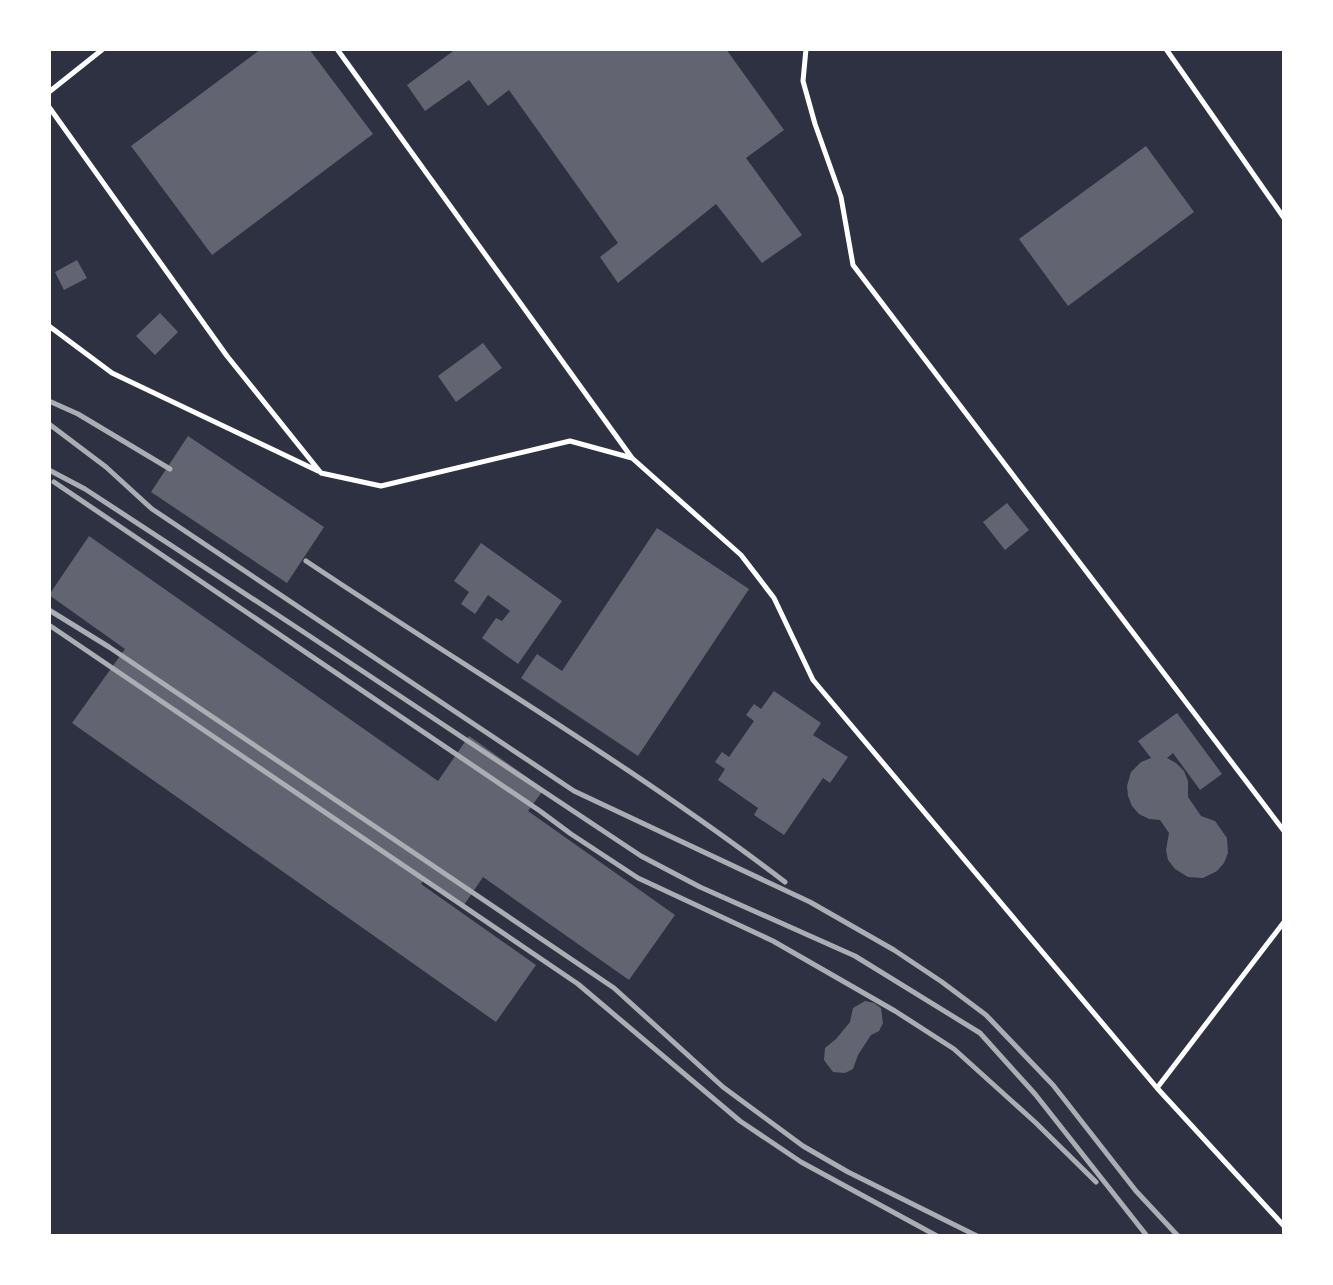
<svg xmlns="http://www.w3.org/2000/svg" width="1333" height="1285" font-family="Mulish,sans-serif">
  <rect width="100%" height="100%" fill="#2d3142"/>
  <path fill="#626471" d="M261,49H309L373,134L212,255L131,146Z
    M456,49H726L784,130L746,158L802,235L762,263L716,204L618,283L600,257L618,243L509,90L488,106L469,80L425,111L407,85Z
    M1146,146L1194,212L1068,306L1019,239Z
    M77,260L87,278L64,290L55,272Z
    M160,313L178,332L155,355L136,336Z
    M483,343L502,368L456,402L438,376Z
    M188,436L324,527L287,583L151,492Z
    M1007,503L1029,530L1005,550L983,522Z
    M657,528L749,589L638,756L521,678L537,654L562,671Z
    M89,536L438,781L469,736L544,789L528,811L675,915L629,980L483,877L464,905L425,878L421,884L536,965L496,1022L72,723L125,649L49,595Z
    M481,543L562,601L518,664L482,638L496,618L502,621L510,611L488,595L475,614L461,604L469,592L454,581Z
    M774,691L821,723L813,735L848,757L830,783L823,778L784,835L754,815L758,808L718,780L725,769L715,762L722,752L729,757L754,721L746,715L754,704L761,709Z
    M1177,713L1222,774L1200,790L1173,753L1167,758L1176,763L1184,771L1188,781V797L1201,816L1215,821L1227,838L1228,853L1224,863L1217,871L1203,878L1188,877L1175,869L1168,860L1166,850L1169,833L1160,820L1149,819L1139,814L1132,806L1128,796L1127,786L1131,772L1141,762L1151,758L1138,741Z
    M865,1001L874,1003L881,1008L883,1023L879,1031L871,1035L858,1055L853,1069L845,1073L833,1072L824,1060L825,1048L836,1039L850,1022L853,1008Z"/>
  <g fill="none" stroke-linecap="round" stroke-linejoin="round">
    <path stroke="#fff" stroke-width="5" d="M337,49L632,458L741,555L774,598L813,680L1157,1088L1284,1226
      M806,49L803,81L815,124L841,197L853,265L1284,831
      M1166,49L1284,218
      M49,92L103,49
      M49,107L227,356L321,473L381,486L570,441L632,458
      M49,326L112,373L318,471
      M1157,1088L1284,922"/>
    <path stroke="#abadb3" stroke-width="5" d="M49,401L78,414L170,469
      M49,424L106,467L152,509L574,791L810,902L894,950L942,982L986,1015L1053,1085L1136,1191L1178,1236
      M49,470L85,489L302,631L641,856L700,887L855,956L980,1033L1035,1094L1147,1236
      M54,482L540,811L571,834L638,878L773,941L895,1011L954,1049L1036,1123L1096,1182
      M306,561C466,668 633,766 785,882
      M49,610L109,647L614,988L723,1087L803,1146L848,1172L977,1236
      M49,625L578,984L740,1121L801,1162L937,1236"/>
  </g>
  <rect width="1333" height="1285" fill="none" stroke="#ffffff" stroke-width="102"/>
</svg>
